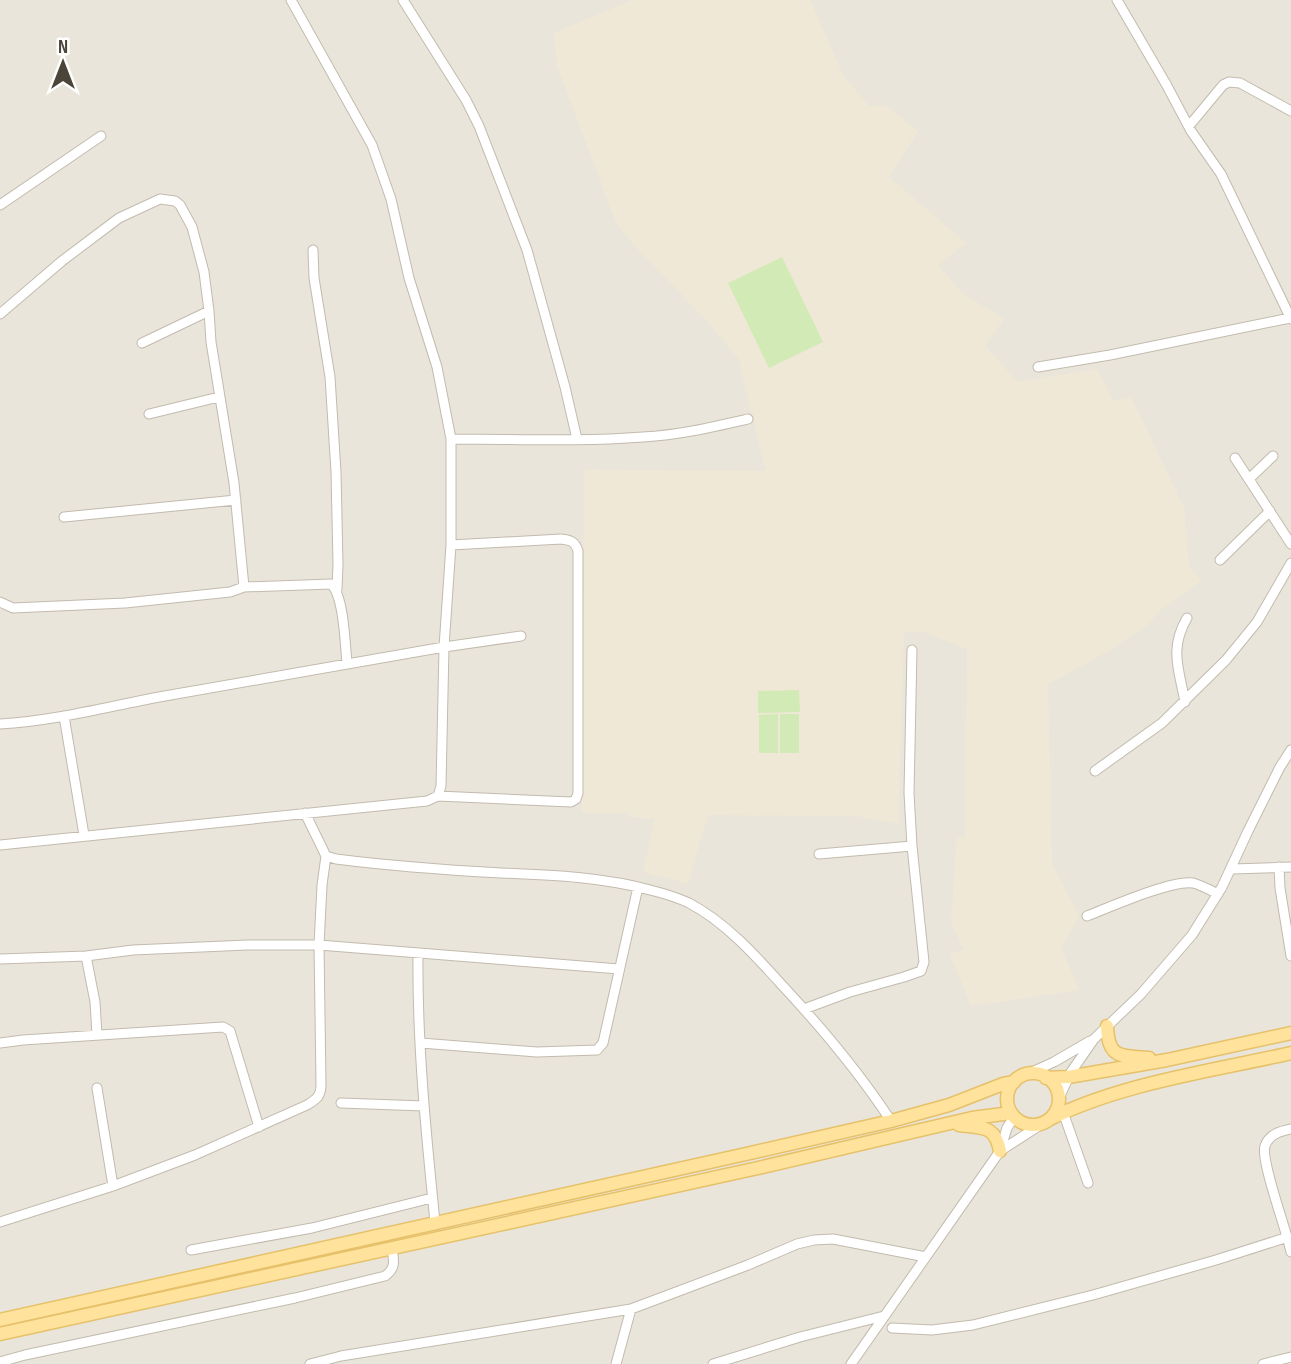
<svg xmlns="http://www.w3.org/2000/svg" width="1291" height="1364" font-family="'Sofia Sans Condensed',sans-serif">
  <rect width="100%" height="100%" fill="#f6f3ec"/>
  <path fill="#eae5da" d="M0,0H1291V1364H0Z"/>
  <path fill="#efe8d6" d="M632,0H810L843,75L869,106H886L918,131L889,177L966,243L938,265L962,293L1004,319L985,346L1018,382L1097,369L1114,401L1131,397L1184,508L1189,567L1201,581L1161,609L1146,626L1109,651L1048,684L1052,864L1079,916L1061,948L1079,990L971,1006L950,954L964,949L951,923L957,837H965L967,649L924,632H904L898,824L856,816L708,815L688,883L643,872L655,819L629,817L628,813H582L584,470L766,471L738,358L707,321L632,243L616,222L557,65L554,33Z"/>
  <path fill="#d2eab5" d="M782,257L823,342L769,368L728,283Z
    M799,690L800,712L758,713V691Z
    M778,714V753H759V715Z
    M780,714H799V753H780Z"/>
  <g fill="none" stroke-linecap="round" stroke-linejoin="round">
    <g stroke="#c2bbae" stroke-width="11">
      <path id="minor" d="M403,0L466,100L479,126L527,250L565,387L577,439
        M1117,0L1166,84L1191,131L1221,174L1291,319
        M1189,126L1223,85L1229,82L1240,83L1291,111
        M0,205L101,136
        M313,250L314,278L330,377L336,472L338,564L337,589
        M0,314L62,261L119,218L160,199L175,201L180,205L192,227L204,272L209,311L211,342L234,483L244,587
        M142,343L209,311
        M1038,367L1110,355L1290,318
        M149,414L219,397
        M451,439C515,439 579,442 643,437C679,435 713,427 748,419
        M1235,458L1291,544
        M1249,479L1273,456
        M64,517L236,500
        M1220,560L1270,511
        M0,602L13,608L125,603L230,592L244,587L331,584C344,596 345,644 347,663
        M1185,702C1179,669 1169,649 1187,618
        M64,716L84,835
        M0,724C54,721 106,707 159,697C254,680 349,663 444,647L451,545V439L437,367L409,278L391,199L372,145L291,0
        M1095,771L1162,723L1226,660L1257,622L1291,563
        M438,796L571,802L576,799L578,793V551C575,541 570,540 561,539L451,545
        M305,813L326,856L336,859C391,866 446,870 501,873C553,875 604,877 654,891C666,894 678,898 689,903C725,922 754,954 781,984C821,1027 859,1072 891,1121
        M0,845L427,801L438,796L441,786L444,647L521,636
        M819,854L912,846
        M1279,867L1280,888L1291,956
        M1232,869L1291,867
        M1087,916C1110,907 1171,880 1193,883C1201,885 1210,890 1218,894
        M418,954C417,1043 426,1133 435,1222
        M86,956L95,1002L97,1035
        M0,959L86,956L133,950L247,945H319L619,969
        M804,1009L850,992L904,977L921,971L924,962L912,846L909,793L912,650
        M0,1043L23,1040L223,1027L230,1031L259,1127
        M421,1043L537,1052L597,1050L603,1043L638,887
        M1025,1075L1054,1062L1090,1041
        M97,1088L113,1186
        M1058,1100L1071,1072L1094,1039L1141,994L1192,935L1222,887L1248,831L1280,767L1291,750
        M341,1103L424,1106
        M1063,1112L1088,1183
        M1291,1129C1281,1131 1269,1134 1265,1146C1260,1160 1287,1231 1291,1252
        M1000,1151L1045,1122
        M0,1222L113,1186L195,1155L307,1105C317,1099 321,1096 321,1084L319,945L322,885L326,856
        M191,1250L312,1228L432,1198
        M892,1328L932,1330L973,1325L1093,1295L1216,1260L1288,1237
        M0,1362L25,1355L295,1298L385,1276C396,1268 394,1261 392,1248
        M310,1364L341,1356L631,1309
        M616,1364L631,1309L748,1265L797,1244L814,1240L833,1239L926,1257
        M713,1364L800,1337L884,1316
        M851,1364L1000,1151L1007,1128L1014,1117
        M1263,1364L1291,1357"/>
    </g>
    <g stroke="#e6c16a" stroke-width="15">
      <path id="major" d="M1107,1026C1108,1059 1121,1056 1149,1058
        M1007 1099a26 26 0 1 1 52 0a26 26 0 1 1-52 0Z
        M1046,1078L1068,1077L1167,1060L1291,1033
        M1050,1119C1122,1083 1213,1071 1291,1053
        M959,1125C983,1128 995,1125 1000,1151
        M0,1320L746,1154L891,1121L949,1105L1003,1084L1014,1082
        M0,1334L758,1168L972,1118L1011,1113"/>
    </g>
    <use href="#minor" stroke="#fff" stroke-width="9"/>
    <use href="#major" stroke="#ffe39c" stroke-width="12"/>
  </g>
  <g transform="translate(63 63)" stroke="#ffffff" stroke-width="5" paint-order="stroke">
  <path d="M0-5L12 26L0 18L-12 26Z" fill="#4b4439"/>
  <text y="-10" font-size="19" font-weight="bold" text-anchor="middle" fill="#4b4439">N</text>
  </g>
</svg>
